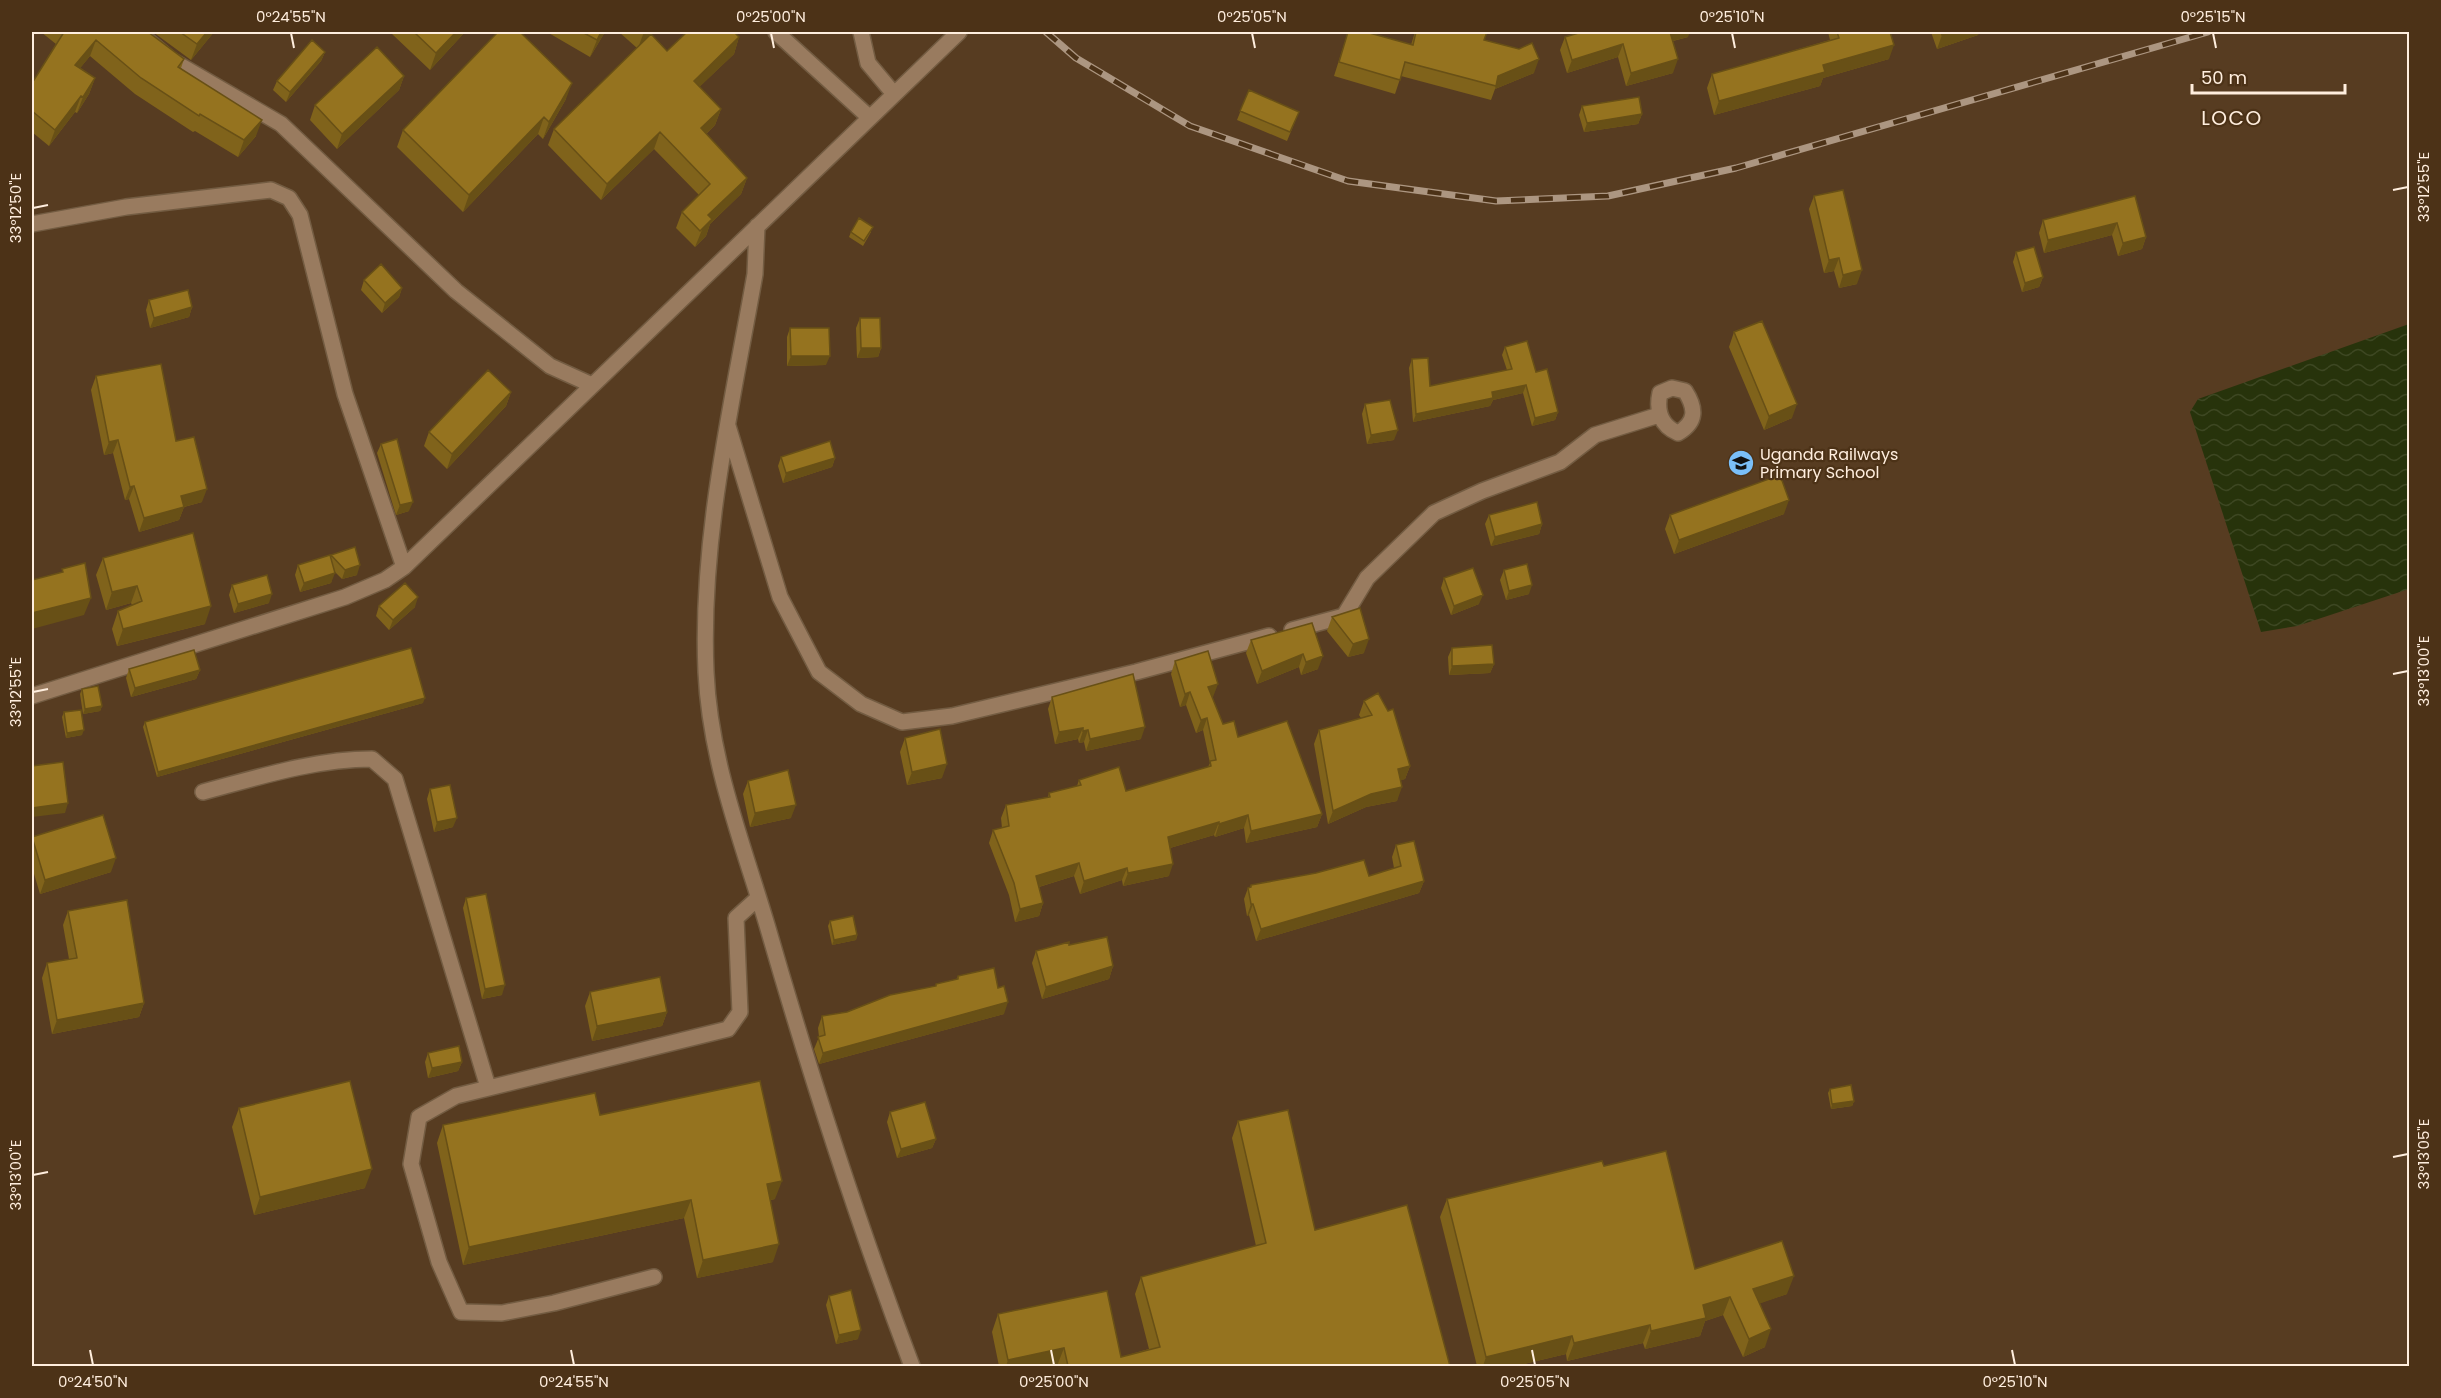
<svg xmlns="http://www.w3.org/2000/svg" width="2441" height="1398" font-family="Poppins,sans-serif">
  <defs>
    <pattern id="water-waves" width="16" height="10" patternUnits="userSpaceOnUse" patternTransform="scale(1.5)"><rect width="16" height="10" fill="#27330b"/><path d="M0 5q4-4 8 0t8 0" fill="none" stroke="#3d4722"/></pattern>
  </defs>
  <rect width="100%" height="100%" fill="#573c21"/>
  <path fill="url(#water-waves)" d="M2409,324V589L2297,626L2261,632L2190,412L2198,399Z"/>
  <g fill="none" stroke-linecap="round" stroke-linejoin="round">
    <g stroke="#735c42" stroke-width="18">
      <path id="minor" d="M138,32L171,60L281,124L456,291L550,366L592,385
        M776,32L870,118
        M861,32L868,63L894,94
        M32,224L126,207L271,190L289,198L300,215L345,394L404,567
        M757,226L755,274C732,405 700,538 706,672C710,761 742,841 767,925C810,1074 857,1221 912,1366
        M1672,388L1685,391C1696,408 1697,422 1678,433C1661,426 1656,411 1660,393Z
        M728,426L780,597L819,672L861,704L902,722L952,716L1136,672L1269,636
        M1292,630L1344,616L1367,578L1434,513L1482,491L1560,462L1595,435L1659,415
        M32,696L345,597L385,580L404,567L959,32
        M203,792C259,777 315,759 372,759L395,779L488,1087
        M654,1277L554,1303L502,1313L461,1312L439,1262L411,1164L419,1117L456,1096L728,1029L740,1012L736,918L758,898"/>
    </g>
    <use href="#minor" stroke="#997b5f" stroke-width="15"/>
    <g stroke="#ac9681" stroke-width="7">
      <path id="rail" d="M1046,32L1076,58L1190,126L1348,181L1496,201L1608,196L1736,168L2208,32"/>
    </g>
    <use href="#rail" stroke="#4c3217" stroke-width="4.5" stroke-dasharray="14" stroke-linecap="butt"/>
  </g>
  <path fill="#80631b" d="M41,32H148L184,59L181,68L256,136L238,157L195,131L193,132L135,94L90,56L80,68L95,78L89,94L77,113L75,112L49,146L32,132V79L34,80L56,44Z
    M153,32H214L191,60Z
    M393,32H465L430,70L392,34Z
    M498,32H523L522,33L566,99L543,139L538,134L463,212L397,147L403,130Z
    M547,32H605L590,57Z
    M619,32H653L648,37L667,51L739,37L734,54L699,87L721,109L715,125L706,134L747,178L741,194L710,224L706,236L695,247L676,228L682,212L699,195L654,149L601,200L548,145L554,129L637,48Z
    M1348,32L1411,45L1415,32H1487L1484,40L1534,73L1495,89L1491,100L1401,76L1395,94L1334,76Z
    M1828,32H1890L1889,59L1823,78L1820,86L1714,115L1707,88L1712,74L1830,40Z
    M1931,32H1979L1978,35L1937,49Z
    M1565,37H1688L1673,41V73L1626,86L1618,57L1567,73L1560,50Z
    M325,52L321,61L286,102L273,90L277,81Z
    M404,76L399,90L337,149L310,120L315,105Z
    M1249,90L1299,112L1287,141L1237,120Z
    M1582,106L1642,114L1638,124L1584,132L1579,115Z
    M1814,196L1857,284L1839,288L1834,271L1824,273L1809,209Z
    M2135,196L2146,237L2142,249L2118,256L2112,235L2044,253L2039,233L2043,220Z
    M851,232H871L863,246L849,237Z
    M2016,252L2043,277L2039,287L2022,292L2013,262Z
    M364,280L402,288L399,297L382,313L361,290Z
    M149,300L192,307L189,317L150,328L146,310Z
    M860,318L881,348L878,357L857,358L856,328Z
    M790,328L826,365L787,366V337Z
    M1734,332L1792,418L1764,430L1729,347Z
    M1505,347L1536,372L1558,412L1555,420L1532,426L1523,393L1493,400L1490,406L1413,422L1409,368L1412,359L1430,386L1507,370L1502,355Z
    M96,376L176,441L202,502L184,507L179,520L139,532L129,499L125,500L113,453L104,455L91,390Z
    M511,392L506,406L447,469L424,446L429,432Z
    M1365,404L1394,440L1367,444L1362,414Z
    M381,444L409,511L396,515L377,453Z
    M781,457L835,458L832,467L783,483L778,466Z
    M1784,514L1674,554L1665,529L1670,515Z
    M1489,515L1542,524L1539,534L1491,546L1485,524Z
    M331,555L357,575L342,579L334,571L331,583L300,592L295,575L298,565L330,557Z
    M103,558L205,624L117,646L112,629L118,611L132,605L131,603L106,610L96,575Z
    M1504,570L1529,594L1506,600L1500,580Z
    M1444,578L1479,604L1451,615L1441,588Z
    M232,585L269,603L234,613L229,595Z
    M379,606L415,607L389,630L376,616Z
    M1332,617L1364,653L1348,657L1327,631Z
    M1312,623L1318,669L1301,675L1299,667L1257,684L1246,653L1251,640Z
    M1452,648L1494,664L1490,673L1449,675L1448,657Z
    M1175,661L1213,697H1212L1223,724L1238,737L1322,814L1317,827L1246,843L1244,828L1215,837L1214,835L1170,848L1169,876L1123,886L1122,880L1080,894L1074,876L1039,887L1043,903L1039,916L1015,922L1009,895L989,843L993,830L1002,828L1001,818L1006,805L1048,797L1049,793L1077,786L1079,780L1126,791L1208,767L1210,763L1203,730L1196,733L1186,705L1180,707L1171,674Z
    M129,669L200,670L196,679L131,697L126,678Z
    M82,689L102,706L100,711L83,714L80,694Z
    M1052,697L1141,739L1086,751L1084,742L1079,743L1078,739L1055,744L1048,709Z
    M1364,701L1410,766L1405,779L1400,780L1397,801L1366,807L1328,824L1314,744L1319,730L1361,718L1359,715Z
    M423,703L157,777L143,727L145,722Z
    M64,712L82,735L66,738L62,717Z
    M905,738L942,778L907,785L900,752Z
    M748,781L791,818L750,827L743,794Z
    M430,789L453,827L434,832L427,799Z
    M32,837L111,872L40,894L32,867Z
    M1396,845L1424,881L1419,893L1256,941L1249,915L1247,916L1244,899L1248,888L1250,887L1251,885L1369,876L1394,868L1392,857Z
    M466,898L502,995L482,999L463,908Z
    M68,911L144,1003L139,1017L52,1034L42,978L47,963L69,959L63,925Z
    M830,921L857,935L856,940L832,945L828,926Z
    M1069,945L1113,966L1109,979L1042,999L1032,963L1036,951Z
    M958,976L1004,1014L819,1064L814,1049L819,1037L818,1028L822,1016L847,1012L935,987L936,984L956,980Z
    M590,992L667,1012L662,1026L592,1041L585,1006Z
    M428,1053L462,1062L458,1071L428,1078L425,1062Z
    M1830,1089L1854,1101L1852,1106L1831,1109L1828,1093Z
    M239,1108L365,1188L254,1215L232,1127Z
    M890,1112L936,1139L932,1148L897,1158L887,1122Z
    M600,1115L775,1199L770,1200L773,1262L697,1278L684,1218L463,1265L437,1143L443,1125Z
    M1238,1121L1315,1230L1450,1366H999L992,1332L998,1314L1121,1357L1149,1349L1135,1294L1141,1277L1256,1246L1232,1138Z
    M1604,1166L1695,1269L1787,1294L1760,1303L1765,1347L1743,1357L1723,1315L1705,1321L1700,1336L1645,1349L1643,1343L1567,1361L1566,1354L1516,1366H1477L1440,1217L1447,1199Z
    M829,1296L858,1339L836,1344L826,1305Z"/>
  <path fill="#685016" d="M207,32H214L191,60L197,44Z
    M456,32H465L430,70L436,53Z
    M601,32H605L590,57L597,40Z
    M644,32H653L638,48Z
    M1668,32H1690L1688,37L1664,43Z
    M1952,32H1979L1978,35L1937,49L1942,35Z
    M739,37L734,54L688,98L694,81Z
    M96,40L90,56L69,82L75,65Z
    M1623,44L1618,57L1567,73L1572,60Z
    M1894,45L1889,59L1823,78L1820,86L1714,115L1719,101L1823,65Z
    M325,52L321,61L286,102L290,92Z
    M1539,59L1534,73L1495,89L1498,76Z
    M1678,59L1673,73L1626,86L1631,73Z
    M404,76L399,90L337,149L342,134Z
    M95,78L89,94L77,113L83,97Z
    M572,83L566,99L543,139L549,122Z
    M81,96L75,112L49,146L55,130Z
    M721,109L715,125L695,144L701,128Z
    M1642,114L1638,124L1584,132L1587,123Z
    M544,117L538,134L463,212L469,195Z
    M262,120L256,136L238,157L244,140Z
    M660,132L654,149L601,200L607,184Z
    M747,178L741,194L710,224L706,236L695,247L708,215Z
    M2117,223L2112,235L2044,253L2048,240Z
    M2146,237L2142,249L2118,256L2123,243Z
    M1839,258L1834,271L1824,273L1829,260Z
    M1862,270L1857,284L1839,288L1843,275Z
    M2043,277L2039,287L2022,292L2025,283Z
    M402,288L399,297L382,313L385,303Z
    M192,307L189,317L150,328L154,318Z
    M861,348H881L878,357L857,358Z
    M791,356H830L826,365L787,366Z
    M1526,385L1523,393L1493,400L1490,406L1413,422L1416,414L1492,392Z
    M511,392L506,406L447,469L452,454Z
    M1797,404L1792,418L1764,430L1769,416Z
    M1558,412L1555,420L1532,426L1535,418Z
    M1398,430L1394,440L1367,444L1371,435Z
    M118,440L113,453L104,455L109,442Z
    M835,458L832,467L783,483L786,473Z
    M134,486L129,499L125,500L130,487Z
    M207,489L202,502L176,509L181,496Z
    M1789,500L1784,514L1674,554L1679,540Z
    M413,502L409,511L396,515L400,505Z
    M184,507L179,520L139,532L144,518Z
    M1542,524L1539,534L1491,546L1495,537Z
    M360,565L357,575L342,579L345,570Z
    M335,573L331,583L300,592L304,583Z
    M1532,585L1529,594L1506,600L1509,591Z
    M137,586L131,603L106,610L112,592Z
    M272,594L269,603L234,613L238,604Z
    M1483,595L1479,604L1451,615L1454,606Z
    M418,597L415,607L389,630L393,620Z
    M91,598L84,615L32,629V613Z
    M211,606L205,624L117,646L123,629Z
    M1369,639L1364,653L1348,657L1353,644Z
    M1303,654L1299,667L1257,684L1262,671Z
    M1323,656L1318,669L1301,675L1306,662Z
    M1494,664L1490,673L1449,675L1452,666Z
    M200,670L196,679L131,697L135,688Z
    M1218,684L1213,697L1204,700L1208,687Z
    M1190,692L1186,705L1180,707L1185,694Z
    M425,698L423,703L157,777L158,772Z
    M102,706L100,711L83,714L85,709Z
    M1207,718L1203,730L1196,733L1201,720Z
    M1145,727L1141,739L1086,751L1090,739Z
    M1083,728L1078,739L1055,744L1059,732Z
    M84,730L82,735L66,738L67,733Z
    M1088,730L1084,742L1079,743L1083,731Z
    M947,764L942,778L907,785L912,772Z
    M1410,766L1405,779L1393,783L1398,769Z
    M1402,787L1397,801L1366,807L1328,824L1333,811L1371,794Z
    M68,803L65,813L32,817V808Z
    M796,805L791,818L750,827L755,813Z
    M1322,814L1317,827L1246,843L1251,831Z
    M1248,815L1244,828L1215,837L1219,824Z
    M457,818L453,827L434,832L437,822Z
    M1219,822L1214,835L1163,850L1168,837Z
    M116,858L111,872L40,894L45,880Z
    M1079,863L1074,876L1032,889L1036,876Z
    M1173,864L1169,876L1123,886L1128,873Z
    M1127,868L1122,880L1080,894L1084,881Z
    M1424,881L1419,893L1256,941L1261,929Z
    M1043,903L1039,916L1015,922L1020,909Z
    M1251,904H1253L1249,915L1247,916Z
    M857,935L856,940L832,945L834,940Z
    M1113,966L1109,979L1042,999L1046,987Z
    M505,985L502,995L482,999L485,989Z
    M1008,1002L1004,1014L819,1064L823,1053Z
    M144,1003L139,1017L52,1034L57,1020Z
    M667,1012L662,1026L592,1041L597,1026Z
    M462,1062L458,1071L428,1078L432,1068Z
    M1854,1101L1852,1106L1831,1109L1832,1104Z
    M936,1139L932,1148L897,1158L901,1149Z
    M372,1169L365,1188L254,1215L260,1197Z
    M782,1181L775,1199L760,1202L767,1184Z
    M691,1200L684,1218L463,1265L469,1247Z
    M779,1244L773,1262L697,1278L703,1260Z
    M1794,1276L1787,1294L1747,1308L1753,1289Z
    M1730,1297L1723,1315L1705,1321L1700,1336L1645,1349L1651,1331L1703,1305Z
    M1650,1325L1643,1343L1567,1361L1574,1343Z
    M1771,1329L1765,1347L1743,1357L1749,1339Z
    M861,1330L858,1339L836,1344L839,1335Z
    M1572,1336L1566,1354L1516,1366H1483L1486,1357Z
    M1064,1348L1057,1366H1006L1008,1360Z"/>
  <path fill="#95731f" stroke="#685016" stroke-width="1.5" d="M64,32H148L184,59L178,67L262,120L244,140L200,114L199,116L141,78L96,40L75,65L95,78L83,97L81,96L55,130L32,111V79L34,80Z
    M180,32H207L197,44Z
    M414,32H456L436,53Z
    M498,32H520L572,83L549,122L544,117L469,195L403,130Z
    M582,32H601L597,40Z
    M687,32H734L739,37L694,81L721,109L701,128L747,178L708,215L712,219L700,231L682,212L710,184L660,132L607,184L554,129L651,34L667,51Z
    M1348,32H1366L1413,45L1416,32H1487L1484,40L1519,49L1532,43L1539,59L1498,76L1496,86L1405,62L1400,80L1339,62Z
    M1582,32H1670L1678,59L1631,73L1623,44L1572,60L1565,37Z
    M1837,32H1890L1894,45L1823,65L1825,72L1719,101L1712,74L1839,38Z
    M1941,32H1952L1942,35Z
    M312,40L325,52L290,92L277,81Z
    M377,47L404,76L342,134L315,105Z
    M1249,90L1299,112L1290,132L1240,111Z
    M1639,97L1642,114L1587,123L1582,106Z
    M1843,190L1862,270L1843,275L1839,258L1829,260L1814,196Z
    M2135,196L2146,237L2123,243L2117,223L2048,240L2043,220Z
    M859,218L873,227L864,241L851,232Z
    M2034,247L2043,277L2025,283L2016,252Z
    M381,264L402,288L385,303L364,280Z
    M188,290L192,307L154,318L149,300Z
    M860,318H880L881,348H861Z
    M1762,321L1797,404L1769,416L1734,332Z
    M790,328H829L830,356H791Z
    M1527,341L1536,372L1547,369L1558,412L1535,418L1526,385L1492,392L1493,398L1416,414L1412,359L1428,358L1430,386L1512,369L1505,347Z
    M161,364L176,441L194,437L207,489L181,496L184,507L144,518L134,486L130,487L118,440L109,442L96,376Z
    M488,370L511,392L452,454L429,432Z
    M1390,400L1398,430L1371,435L1365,404Z
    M397,439L413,502L400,505L381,444Z
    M830,441L835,458L786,473L781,457Z
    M1780,475L1789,500L1679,540L1670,515Z
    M1537,502L1542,524L1495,537L1489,515Z
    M193,533L211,606L123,629L118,611L142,601L137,586L112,592L103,558Z
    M355,547L360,565L345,570L331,555Z
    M330,555L335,573L304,583L298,565Z
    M85,563L91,598L32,613V580L63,572L62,569Z
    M1527,564L1532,585L1509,591L1504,570Z
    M1473,568L1483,595L1454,606L1444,578Z
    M267,575L272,594L238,604L232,585Z
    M405,583L418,597L393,620L379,606Z
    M1360,608L1369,639L1353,644L1332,617Z
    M1312,623L1323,656L1306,662L1303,654L1262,671L1251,640Z
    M1492,645L1494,664L1452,666V648Z
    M411,648L425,698L158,772L145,722Z
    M194,650L200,670L135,688L129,669Z
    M1208,651L1218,684L1208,687L1223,724L1234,721L1238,737L1287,721L1322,814L1251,831L1248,815L1219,824V822L1168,837L1173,864L1128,873L1127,868L1084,881L1079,863L1036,876L1043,903L1020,909L1014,883L993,830L1009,826L1006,805L1050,797L1049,793L1081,785L1079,780L1119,767L1126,791L1211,766L1210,761L1216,760L1207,718L1201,720L1190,692L1185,694L1175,661Z
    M1133,674L1145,727L1090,739L1088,730L1083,731V728L1059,732L1052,697Z
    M98,686L102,706L85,709L82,689Z
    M1378,693L1388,711L1393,709L1410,766L1398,769L1402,787L1371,794L1333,811L1319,730L1372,715L1364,701Z
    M81,710L84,730L67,733L64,712Z
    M940,729L947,764L912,772L905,738Z
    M63,762L68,803L32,808V766Z
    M788,770L796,805L755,813L748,781Z
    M450,785L457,818L437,822L430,789Z
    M103,815L116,858L45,880L32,837Z
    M1414,841L1424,881L1261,929L1253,904H1251L1248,888L1251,887V885L1316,873L1364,860L1369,876L1401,866L1396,845Z
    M486,894L505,985L485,989L466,898Z
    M127,900L144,1003L57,1020L47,963L77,958L68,911Z
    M853,916L857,935L834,940L830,921Z
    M1107,937L1113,966L1046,987L1036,951L1069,942V945Z
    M994,968L998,988L1004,986L1008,1002L823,1053L818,1037L825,1035L822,1016L847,1012L890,995L936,986V984L958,979V976Z
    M660,977L667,1012L597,1026L590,992Z
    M459,1046L462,1062L432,1068L428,1053Z
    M350,1081L372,1169L260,1197L239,1108Z
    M760,1081L782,1181L767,1184L779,1244L703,1260L691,1200L469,1247L443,1125L595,1093L600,1115Z
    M1851,1085L1854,1101L1832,1104L1830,1089Z
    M925,1102L936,1139L901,1149L890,1112Z
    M1288,1110L1315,1230L1407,1205L1450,1366H1068L1064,1348L1008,1360L998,1314L1107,1291L1121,1357L1160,1347L1141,1277L1266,1243L1238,1121Z
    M1666,1151L1695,1269L1782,1241L1794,1276L1753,1289L1771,1329L1749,1339L1730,1297L1703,1305L1706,1318L1651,1331L1650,1325L1574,1343L1572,1336L1486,1357L1447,1199L1602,1161L1604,1166Z
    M851,1290L861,1330L839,1335L829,1296Z"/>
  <path fill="none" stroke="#ffeede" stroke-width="2" d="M291,33L294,48M771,33L774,48M1252,33L1255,48M1732,33L1735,48M2213,33L2216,48M2393,190L2408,187M33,208L48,205M2393,674L2408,671M33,692L48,689M2393,1157L2408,1154M33,1175L48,1172M90,1350L93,1365M571,1350L574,1365M1051,1350L1054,1365M1532,1350L1535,1365M2012,1350L2015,1365"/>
  <defs>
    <g id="school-disc" transform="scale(1.35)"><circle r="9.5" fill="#7abff8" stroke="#4c3217"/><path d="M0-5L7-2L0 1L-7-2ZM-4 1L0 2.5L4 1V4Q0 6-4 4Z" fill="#111"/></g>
  </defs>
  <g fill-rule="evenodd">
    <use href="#school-disc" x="1741" y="463"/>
  </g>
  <g text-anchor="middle" stroke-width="4.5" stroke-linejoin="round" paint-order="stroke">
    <g font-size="16" fill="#ffeede" stroke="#4c3217" text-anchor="start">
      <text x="1760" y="460">Uganda Railways<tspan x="1760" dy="18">Primary School</tspan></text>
    </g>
    <g font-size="20" letter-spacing="1.5" fill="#ffeede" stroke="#4c3217">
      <text x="2232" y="125">LOCO</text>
    </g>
  </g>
  <rect width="2441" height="1398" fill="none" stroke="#4c3217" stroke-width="66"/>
  <path d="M2192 84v9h153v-9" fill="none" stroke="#ffeede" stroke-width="3"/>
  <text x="2201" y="84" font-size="18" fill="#ffeede" stroke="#4c3217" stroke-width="4.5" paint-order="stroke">50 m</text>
  <rect x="33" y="33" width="2375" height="1332" fill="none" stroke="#ffeede" stroke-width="2"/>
  <g font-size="15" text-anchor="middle" fill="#ffeede">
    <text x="291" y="22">0°24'55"N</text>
    <text x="771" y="22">0°25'00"N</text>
    <text x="1252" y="22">0°25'05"N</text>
    <text x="1732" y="22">0°25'10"N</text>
    <text x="2213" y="22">0°25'15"N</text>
    <text transform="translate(2424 187) rotate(-90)" y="5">33°12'55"E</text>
    <text transform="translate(16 208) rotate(-90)" y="5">33°12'50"E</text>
    <text transform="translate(2424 671) rotate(-90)" y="5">33°13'00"E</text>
    <text transform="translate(16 692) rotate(-90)" y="5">33°12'55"E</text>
    <text transform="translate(2424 1154) rotate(-90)" y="5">33°13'05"E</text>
    <text transform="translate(16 1175) rotate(-90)" y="5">33°13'00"E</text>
    <text x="93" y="1387">0°24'50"N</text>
    <text x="574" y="1387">0°24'55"N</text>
    <text x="1054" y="1387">0°25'00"N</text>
    <text x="1535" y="1387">0°25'05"N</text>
    <text x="2015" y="1387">0°25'10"N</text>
  </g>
</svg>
